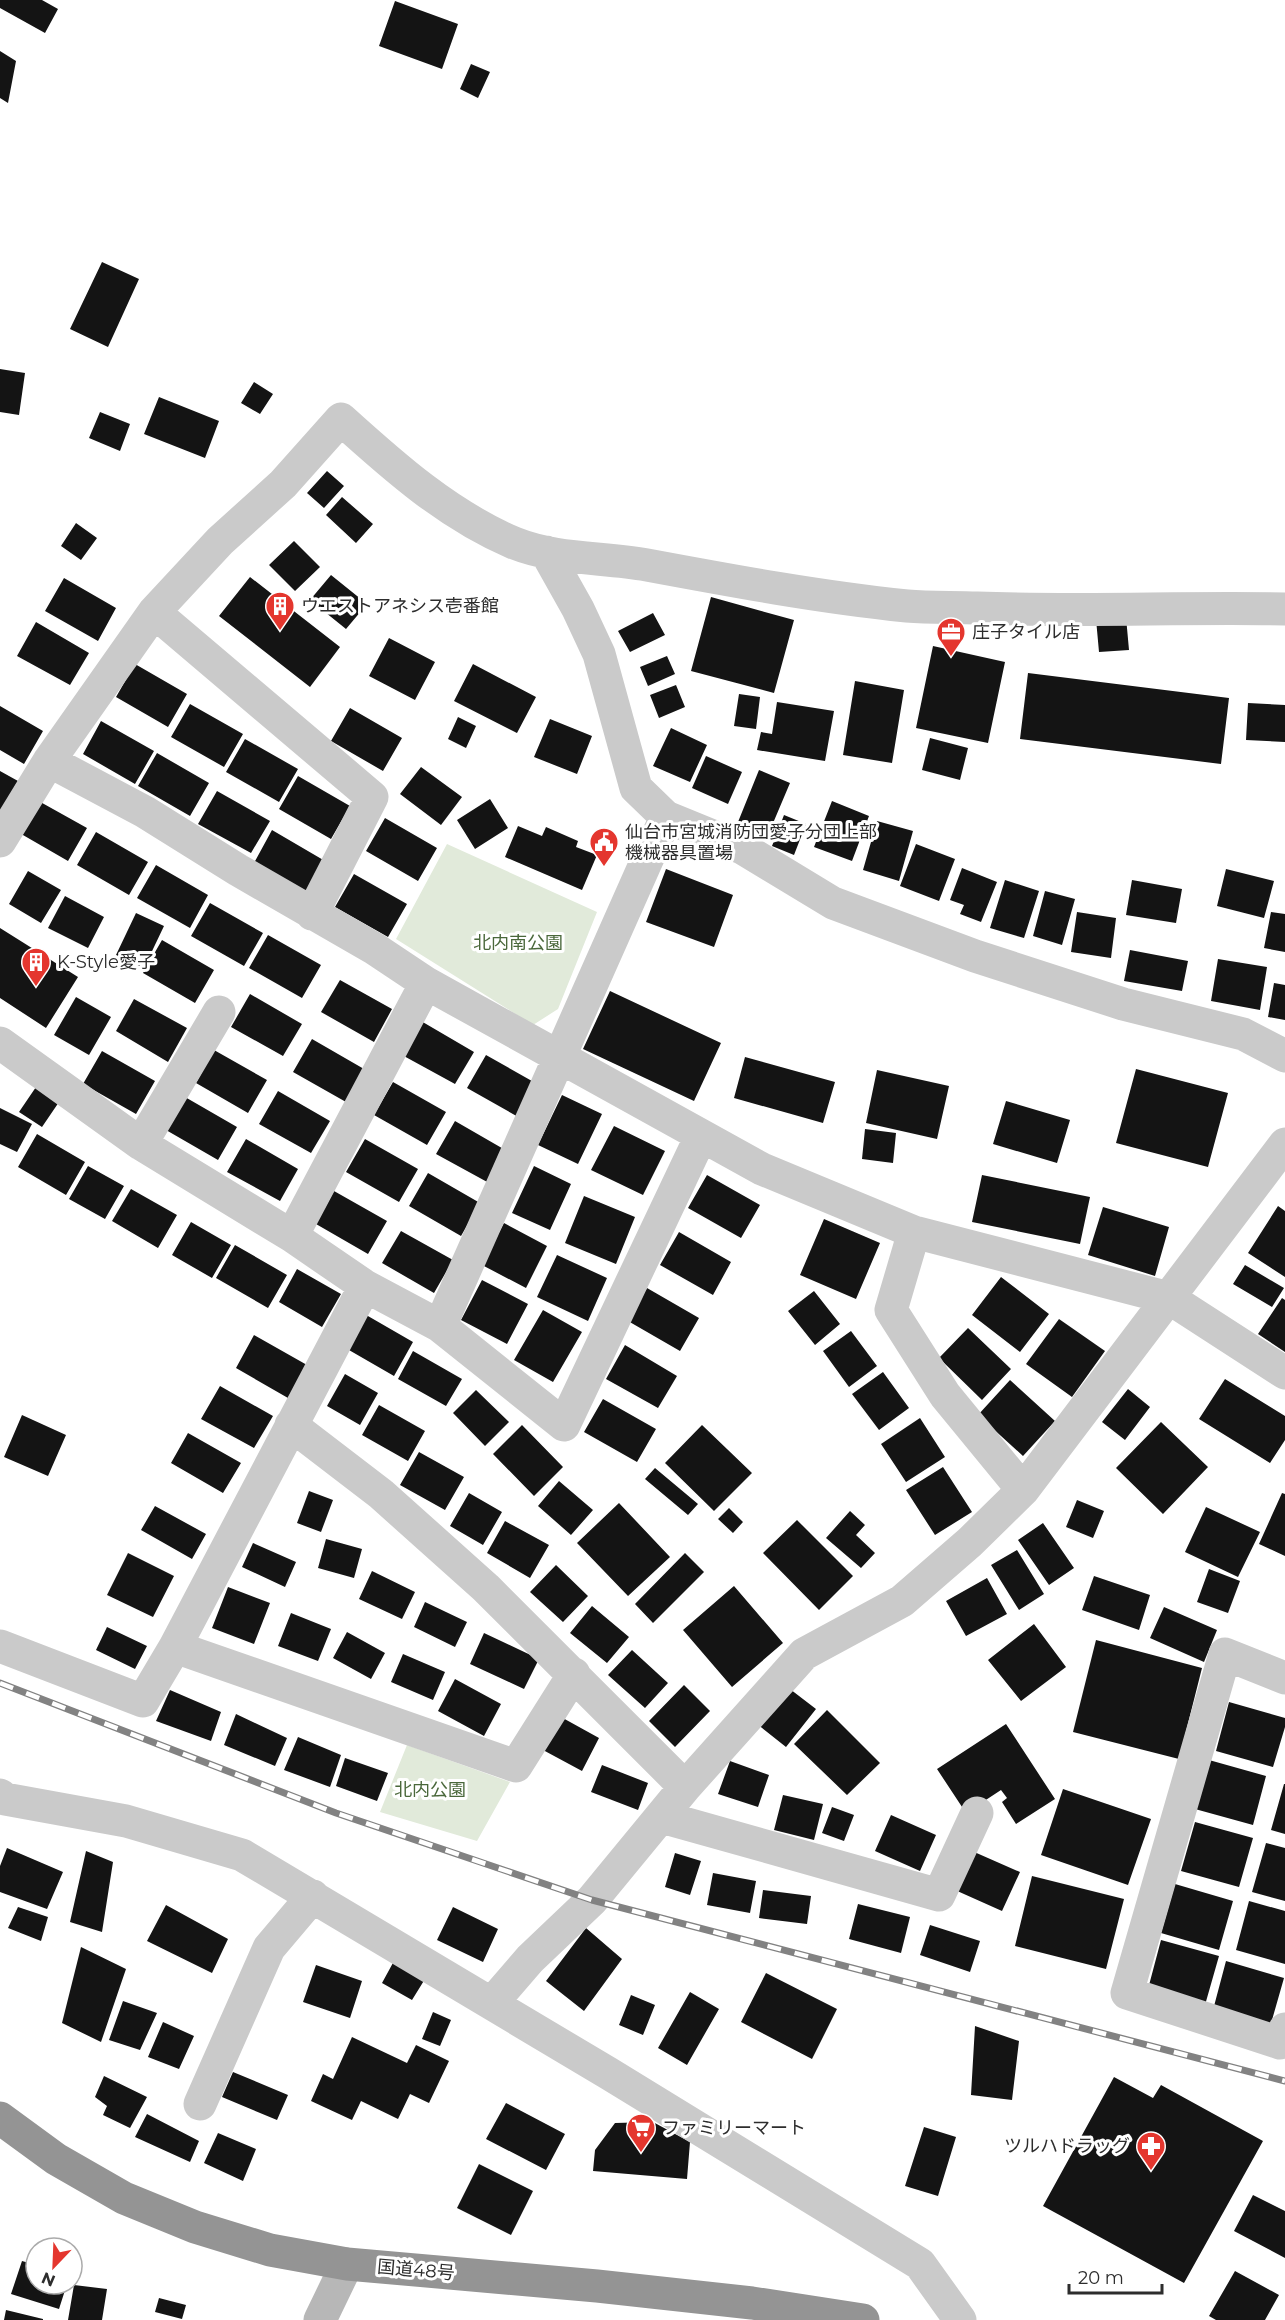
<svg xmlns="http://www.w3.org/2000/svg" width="1285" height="2320" font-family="Montserrat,'Noto Sans JP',sans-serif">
  <rect width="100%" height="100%" fill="#fff"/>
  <path fill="#e1eada" d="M447,844L597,912L558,1009L533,1025L396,939Z
    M407,1745L510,1782L477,1841L380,1812Z"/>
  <path fill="#141414" d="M0,0H42L58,9L45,33L0,8Z
    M395,1L458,24L442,69L379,46Z
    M0,51L16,61L8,103L0,98Z
    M471,64L490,72L478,98L460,89Z
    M102,262L139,279L108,347L70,329Z
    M0,369L25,373L19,415L0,412Z
    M254,382L273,394L260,414L241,403Z
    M159,397L219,421L205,458L144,434Z
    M100,412L130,424L120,451L89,438Z
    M327,471L344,486L324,508L307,493Z
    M342,497L373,524L356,543L326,515Z
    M76,523L97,538L81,560L61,546Z
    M294,541L320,567L295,591L269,565Z
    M331,575L367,604L346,629L310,600Z
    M250,577L340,647L310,687L219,616Z
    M64,578L116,608L98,641L45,611Z
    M711,597L794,620L774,693L691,671Z
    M653,613L665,635L630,652L618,631Z
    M1126,617L1129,650L1099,652L1096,619Z
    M36,622L89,653L70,685L17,656Z
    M389,638L435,662L415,700L369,676Z
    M933,646L1005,662L988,743L916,728Z
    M667,656L675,674L648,686L640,667Z
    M135,664L187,694L168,727L116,697Z
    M473,664L536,697L517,733L454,701Z
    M1028,673L1229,698L1221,764L1020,739Z
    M855,681L904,690L892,763L843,755Z
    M676,685L685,707L659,718L650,695Z
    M739,694L760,697L756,729L734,726Z
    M777,702L834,711L825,761L757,750L761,732L772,734Z
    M1248,703L1285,705V742L1246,740Z
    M190,704L243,734L224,767L171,737Z
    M0,706L43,731L24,764L0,750Z
    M350,708L402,738L383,771L331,741Z
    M458,717L476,726L466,748L448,739Z
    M550,719L592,736L577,774L534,757Z
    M101,721L154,751L135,784L83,754Z
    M671,728L707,745L690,782L653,766Z
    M930,738L968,748L960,780L922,770Z
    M245,739L298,769L279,802L226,772Z
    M157,753L209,783L190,816L138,786Z
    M706,756L742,772L728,804L692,788Z
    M421,767L462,797L441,825L400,794Z
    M759,770L790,783L768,835L738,822Z
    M0,771L18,781L0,812Z
    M298,776L350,806L331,839L279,809Z
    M217,791L270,821L251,853L198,824Z
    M35,799L87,828L68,861L16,831Z
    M490,799L508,828L475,849L457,820Z
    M832,801L869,816L852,861L814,847Z
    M784,815L806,824L794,855L772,846Z
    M385,818L437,848L418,881L366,851Z
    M877,821L913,831L899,881L863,870Z
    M518,826L542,836L546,827L578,841L576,847L597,855L582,890L505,857Z
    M272,830L325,861L306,893L254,863Z
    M96,832L148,862L129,895L77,865Z
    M916,844L955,859L939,901L900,886Z
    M156,865L208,895L190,928L137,898Z
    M962,868L997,882L981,922L960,914L964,905L950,900Z
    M666,869L733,895L714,947L646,922Z
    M1226,869L1274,881L1264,918L1217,906Z
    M28,871L61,890L41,923L9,904Z
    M354,874L407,904L388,937L335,907Z
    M1005,880L1039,891L1024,938L990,928Z
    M1132,880L1182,889L1176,923L1126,915Z
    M1045,891L1075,899L1062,945L1033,936Z
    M65,896L104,917L88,948L48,928Z
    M210,903L263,933L244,966L191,936Z
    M1077,912L1116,918L1111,958L1071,952Z
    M1271,912L1285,914V952L1264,948Z
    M136,913L164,926L144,968L116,955Z
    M0,928L78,977L46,1028L0,998Z
    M268,935L321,965L302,998L249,968Z
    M162,940L214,970L195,1003L143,973Z
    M1130,950L1188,961L1182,991L1124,981Z
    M1218,959L1267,967L1260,1010L1211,1001Z
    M340,980L392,1009L374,1042L321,1012Z
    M1274,983L1285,985V1020L1268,1017Z
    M610,991L721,1043L694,1101L583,1049Z
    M250,994L302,1024L283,1056L231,1027Z
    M76,997L111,1017L89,1055L54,1035Z
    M134,999L187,1028L168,1062L116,1031Z
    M421,1021L474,1052L455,1084L402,1055Z
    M312,1039L364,1069L346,1102L293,1072Z
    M214,1050L267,1080L248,1113L196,1083Z
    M102,1051L155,1081L136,1114L83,1084Z
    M486,1055L539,1085L520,1118L467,1088Z
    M745,1057L835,1082L823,1123L734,1098Z
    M1136,1069L1228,1093L1208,1167L1116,1143Z
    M877,1070L949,1086L937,1139L866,1123Z
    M393,1082L446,1112L427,1145L374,1115Z
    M36,1087L59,1102L42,1127L19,1112Z
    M278,1091L330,1121L311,1153L259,1124Z
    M562,1095L602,1114L578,1164L538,1145Z
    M185,1097L237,1127L218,1160L166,1130Z
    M1006,1101L1070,1120L1057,1163L993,1144Z
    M0,1108L32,1124L17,1152L0,1144Z
    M455,1121L507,1151L489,1183L436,1154Z
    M614,1126L665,1151L643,1195L591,1170Z
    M865,1129L896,1133L893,1163L862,1159Z
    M37,1134L85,1162L66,1195L18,1167Z
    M246,1139L298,1169L280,1201L227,1172Z
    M365,1139L418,1169L399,1202L346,1172Z
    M88,1166L124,1186L105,1219L69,1199Z
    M534,1166L571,1184L550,1230L512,1213Z
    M428,1173L480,1203L461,1236L409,1206Z
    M707,1175L760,1205L741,1238L688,1208Z
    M982,1175L1090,1197L1080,1244L972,1222Z
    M131,1189L177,1215L158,1248L112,1221Z
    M334,1191L387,1221L368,1254L316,1224Z
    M584,1196L635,1217L616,1264L565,1243Z
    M1278,1206L1285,1211V1277L1248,1253Z
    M1103,1207L1169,1227L1155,1276L1088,1255Z
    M824,1219L880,1243L856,1299L800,1275Z
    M191,1222L231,1245L212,1278L172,1255Z
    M504,1223L547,1246L526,1288L482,1265Z
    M401,1231L453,1260L434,1293L382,1263Z
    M679,1232L731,1262L713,1295L660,1265Z
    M235,1245L287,1275L268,1308L216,1278Z
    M557,1255L607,1278L588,1321L537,1297Z
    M1245,1265L1284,1288L1272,1307L1233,1284Z
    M297,1269L341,1294L322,1327L279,1302Z
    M1001,1277L1049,1314L1020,1352L972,1315Z
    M482,1280L528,1304L507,1344L461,1320Z
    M647,1288L699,1318L680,1351L628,1321Z
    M814,1291L840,1324L815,1345L788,1311Z
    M1282,1298L1285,1300V1352L1258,1334Z
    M543,1310L582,1332L553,1382L514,1360Z
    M361,1312L413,1342L394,1376L342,1346Z
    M1059,1319L1105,1351L1072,1397L1026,1364Z
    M968,1328L1011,1369L982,1400L939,1358Z
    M851,1331L877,1366L849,1387L823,1351Z
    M254,1335L307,1365L288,1398L236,1368Z
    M625,1345L677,1376L658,1408L606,1379Z
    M413,1351L462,1379L446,1406L398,1379Z
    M883,1372L909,1408L879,1430L852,1394Z
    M345,1374L378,1393L360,1425L327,1406Z
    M1225,1379L1285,1416V1440L1270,1463L1199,1419Z
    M1010,1380L1055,1421L1023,1456L978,1415Z
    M220,1386L273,1416L254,1448L201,1419Z
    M1128,1389L1150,1407L1125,1440L1102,1422Z
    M476,1390L509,1422L485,1446L453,1413Z
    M603,1399L656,1429L637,1462L584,1432Z
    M379,1405L425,1431L408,1461L362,1435Z
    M22,1415L66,1435L48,1476L4,1457Z
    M920,1418L945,1457L906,1482L881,1444Z
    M1161,1422L1208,1467L1163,1514L1116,1468Z
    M522,1425L563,1467L534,1496L493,1454Z
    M702,1425L752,1473L714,1511L665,1463Z
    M188,1433L241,1463L223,1493L171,1463Z
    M419,1452L464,1477L445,1510L400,1485Z
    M943,1467L972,1512L935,1535L906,1490Z
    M655,1468L698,1504L688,1515L645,1479Z
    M559,1481L593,1510L571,1535L538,1506Z
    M309,1491L333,1500L321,1532L297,1523Z
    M469,1493L502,1512L483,1545L450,1526Z
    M1282,1493L1285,1494V1556L1259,1544Z
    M1077,1500L1104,1511L1093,1538L1066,1527Z
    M619,1503L670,1557L628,1596L577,1543Z
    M155,1506L206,1534L192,1559L141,1530Z
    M1206,1507L1260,1532L1238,1577L1185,1552Z
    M729,1508L743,1522L733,1533L718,1519Z
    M850,1511L865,1525L856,1535L875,1553L861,1568L826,1538Z
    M797,1520L853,1576L819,1610L763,1553Z
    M505,1521L549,1545L530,1578L487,1553Z
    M1043,1523L1074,1568L1049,1585L1018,1540Z
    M326,1539L362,1549L354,1578L318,1568Z
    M253,1543L296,1562L285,1587L242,1567Z
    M1017,1550L1044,1594L1019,1610L991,1565Z
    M128,1553L174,1576L153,1617L107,1595Z
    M685,1553L704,1572L653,1623L635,1604Z
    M556,1565L588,1596L563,1622L530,1592Z
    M1209,1569L1240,1581L1228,1613L1197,1602Z
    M372,1571L415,1592L402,1619L359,1599Z
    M1094,1576L1150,1595L1139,1630L1082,1610Z
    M987,1578L1007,1614L966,1636L946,1601Z
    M734,1586L783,1643L732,1687L683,1630Z
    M228,1587L270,1603L254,1644L212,1628Z
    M425,1602L467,1622L455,1647L414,1627Z
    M592,1606L629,1637L607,1663L570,1633Z
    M1164,1607L1217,1630L1204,1662L1150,1638Z
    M291,1613L331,1629L318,1661L278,1646Z
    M1034,1624L1066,1667L1021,1701L988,1660Z
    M107,1627L147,1646L135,1669L96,1650Z
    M347,1632L385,1653L371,1679L333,1658Z
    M484,1633L539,1659L524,1689L470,1664Z
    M1096,1640L1202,1668L1179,1759L1073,1732Z
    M632,1650L668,1683L645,1708L608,1675Z
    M403,1654L445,1672L433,1700L391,1682Z
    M455,1679L501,1704L484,1736L438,1711Z
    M684,1685L710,1711L675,1747L649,1721Z
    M786,1686L816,1709L786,1747L757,1724Z
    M170,1690L221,1712L211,1741L156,1721Z
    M1229,1702L1285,1718V1727L1273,1767L1216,1751Z
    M827,1710L880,1763L847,1795L794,1744Z
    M236,1714L287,1738L275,1766L224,1745Z
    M561,1717L599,1738L582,1771L543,1750Z
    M1006,1724L1055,1799L1016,1824L1002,1802L1007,1798L1001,1790L966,1813L937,1769Z
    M298,1737L341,1755L330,1787L284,1770Z
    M345,1758L388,1773L377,1801L336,1786Z
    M1209,1760L1266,1776L1253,1825L1195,1809Z
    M730,1761L769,1775L758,1807L718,1794Z
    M602,1765L648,1783L638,1810L591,1792Z
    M1284,1784H1285V1834L1271,1830Z
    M1063,1789L1151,1819L1128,1885L1041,1855Z
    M783,1795L823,1804L814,1840L774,1830Z
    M832,1807L854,1815L844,1841L822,1833Z
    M891,1815L936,1835L920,1871L875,1851Z
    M1195,1822L1253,1838L1239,1887L1181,1871Z
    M1266,1843L1285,1848V1901L1252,1892Z
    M7,1848L63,1872L47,1909L0,1892V1866Z
    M86,1851L113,1862L102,1932L70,1922Z
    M972,1851L1020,1872L1002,1911L955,1890Z
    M675,1853L701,1861L690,1895L665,1887Z
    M713,1873L756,1881L750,1913L707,1905Z
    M1032,1876L1124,1899L1106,1969L1015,1946Z
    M1175,1884L1233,1901L1219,1950L1161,1933Z
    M763,1890L811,1896L807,1924L759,1918Z
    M1249,1901L1285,1911V1964L1236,1950Z
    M858,1904L910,1917L901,1953L849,1939Z
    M166,1905L228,1939L212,1973L147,1941Z
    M18,1907L48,1917L41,1941L8,1928Z
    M453,1907L498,1929L483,1962L437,1940Z
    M930,1925L980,1941L970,1972L920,1955Z
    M586,1928L622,1959L584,2011L546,1981Z
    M1161,1940L1219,1956L1205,2005L1148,1989Z
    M81,1947L126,1969L101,2042L62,2023Z
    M394,1961L425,1979L412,2000L382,1983Z
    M1226,1961L1284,1978L1270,2027L1213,2010Z
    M316,1965L362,1981L350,2018L303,2002Z
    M766,1973L837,2009L812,2059L741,2022Z
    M690,1992L719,2009L687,2065L658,2048Z
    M631,1995L655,2005L643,2035L619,2025Z
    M123,2001L157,2013L140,2050L109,2040Z
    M433,2012L451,2020L440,2046L422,2039Z
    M163,2022L194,2036L179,2069L148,2057Z
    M975,2026L1019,2041L1012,2100L971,2095Z
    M352,2037L407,2063L416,2045L449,2061L429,2103L410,2094L398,2119L361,2101L352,2120L311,2101L323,2074L333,2079Z
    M233,2072L288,2095L277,2120L222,2097Z
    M104,2076L147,2097L130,2128L103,2115L107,2106L95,2097Z
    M1114,2077L1153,2098L1161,2085L1263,2141L1184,2283L1043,2206Z
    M506,2103L565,2134L546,2170L486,2139Z
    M147,2114L199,2141L190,2162L135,2137Z
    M653,2122L690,2142L687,2179L593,2171L595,2150L615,2123Z
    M924,2127L956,2137L938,2196L905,2186Z
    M218,2133L256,2149L243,2181L204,2163Z
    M479,2164L533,2191L511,2235L457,2208Z
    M1253,2195L1285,2211V2258L1234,2231Z
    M22,2261L36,2265V2284H67L59,2309L11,2294Z
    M1235,2271L1279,2295L1265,2320H1216L1209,2316Z
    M74,2285L107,2289L102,2320H68Z
    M159,2298L186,2305L182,2319L155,2312Z
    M6,2310L43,2319V2320H4Z"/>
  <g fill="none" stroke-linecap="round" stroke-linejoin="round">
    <path stroke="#cacaca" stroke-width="33" d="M546,552L578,609L599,654L636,788L666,817L742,848L833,903L975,956L1123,1004L1243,1034L1285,1056
      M154,612L372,797L312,914
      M49,761L145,812L238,870L375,949L426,983L762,1169L914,1232L1169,1298L1285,1373
      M0,841L49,761L154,612L220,541L283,484L341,419C394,467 448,515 514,543C556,560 603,557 647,565C733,581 819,597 907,606C930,608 954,607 977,608C1079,612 1182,607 1285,609
      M0,1043L141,1144L292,1236L365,1286L440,1326L564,1425L701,1136
      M141,1144L219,1012
      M914,1232L891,1310L945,1395L1023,1490
      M292,1236L426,983
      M440,1326L666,817
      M291,1425L381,1494L486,1588L685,1787
      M0,1646L143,1701L175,1647L365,1286
      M175,1647L516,1766L574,1674
      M1285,1678L1225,1654L1127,1993L1280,2043L1285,2029
      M0,1795L5,1799L126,1821L242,1855L608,2073L920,2264L960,2320
      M662,1817L939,1895L977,1813
      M492,2003L530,1959L592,1900L685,1787L804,1654L902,1601L970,1542L1023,1490L1285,1144
      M200,2104L269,1948L313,1896"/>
    <path stroke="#b7b7b7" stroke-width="33" d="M320,2320L347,2264"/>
    <path stroke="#949494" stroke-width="33" d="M0,2118L56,2159L124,2198L195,2227L270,2250L347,2264L597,2286L752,2303L863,2320"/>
    <g stroke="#828282" stroke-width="7">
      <path id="rail" d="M0,1683L336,1813L592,1900L1285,2081"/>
    </g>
    <use href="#rail" stroke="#fff" stroke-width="4.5" stroke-dasharray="14" stroke-linecap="butt"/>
  </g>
  <defs>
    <g id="building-pin" transform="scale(1.5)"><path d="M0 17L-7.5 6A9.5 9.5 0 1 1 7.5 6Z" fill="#e4362e" stroke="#fff"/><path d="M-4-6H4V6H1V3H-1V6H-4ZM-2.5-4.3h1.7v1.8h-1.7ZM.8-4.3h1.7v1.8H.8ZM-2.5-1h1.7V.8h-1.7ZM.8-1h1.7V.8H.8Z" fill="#fff"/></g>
    <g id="office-pin" transform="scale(1.5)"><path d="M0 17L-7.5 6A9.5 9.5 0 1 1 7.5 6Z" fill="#e4362e" stroke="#fff"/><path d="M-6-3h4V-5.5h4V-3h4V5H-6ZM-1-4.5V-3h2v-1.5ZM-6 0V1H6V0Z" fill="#fff"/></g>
    <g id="civic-pin" transform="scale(1.5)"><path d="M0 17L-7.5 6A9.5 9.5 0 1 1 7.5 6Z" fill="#e4362e" stroke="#fff"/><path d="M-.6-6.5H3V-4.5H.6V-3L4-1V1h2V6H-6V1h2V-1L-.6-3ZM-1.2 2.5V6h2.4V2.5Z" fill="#fff"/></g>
    <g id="supermarket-pin" transform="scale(1.5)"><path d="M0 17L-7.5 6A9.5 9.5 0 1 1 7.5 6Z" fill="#e4362e" stroke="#fff"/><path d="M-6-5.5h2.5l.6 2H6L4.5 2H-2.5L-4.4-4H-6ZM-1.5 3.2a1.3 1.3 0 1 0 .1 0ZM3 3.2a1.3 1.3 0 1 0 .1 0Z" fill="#fff"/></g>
    <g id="pharmacy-pin" transform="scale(1.5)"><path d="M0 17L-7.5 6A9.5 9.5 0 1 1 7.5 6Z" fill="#e4362e" stroke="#fff"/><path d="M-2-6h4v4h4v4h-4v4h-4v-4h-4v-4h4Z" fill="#fff"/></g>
  </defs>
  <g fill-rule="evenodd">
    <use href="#building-pin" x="280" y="606"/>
    <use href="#office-pin" x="951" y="632"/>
    <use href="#civic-pin" x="604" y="842"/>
    <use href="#building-pin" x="36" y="962"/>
    <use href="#supermarket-pin" x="641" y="2128"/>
    <use href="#pharmacy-pin" x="1151" y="2146"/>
  </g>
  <g text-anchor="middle" stroke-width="6" stroke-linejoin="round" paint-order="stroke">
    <g font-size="18" fill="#2d2d2d" stroke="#fff" text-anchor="start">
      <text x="301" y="612">ウエストアネシス壱番館</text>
      <text x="972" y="638">庄子タイル店</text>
      <text x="625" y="838">仙台市宮城消防団愛子分団上部<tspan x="625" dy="21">機械器具置場</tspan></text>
      <text x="57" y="968">K-Style愛子</text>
      <text x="662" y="2134">ファミリーマート</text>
      <text x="1130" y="2152" text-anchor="end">ツルハドラッグ</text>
    </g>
    <g font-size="18" fill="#4a683b" stroke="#fff">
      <text x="518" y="949">北内南公園</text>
      <text x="430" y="1796">北内公園</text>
    </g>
    <g font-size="18" fill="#2d2d2d" stroke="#fff">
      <text transform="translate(416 2270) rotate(5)" y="6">国道48号</text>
    </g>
  </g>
  <g transform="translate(54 2266) rotate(203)"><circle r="28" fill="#ffffff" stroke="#ababab" stroke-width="1.5"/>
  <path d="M0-4.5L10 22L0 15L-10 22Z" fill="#e4362e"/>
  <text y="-9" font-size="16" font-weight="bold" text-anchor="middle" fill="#2d2d2d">N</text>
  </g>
  <path d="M1069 2284v9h93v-9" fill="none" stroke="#2d2d2d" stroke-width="3"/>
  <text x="1078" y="2284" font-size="18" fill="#2d2d2d" stroke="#ffffff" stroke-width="4.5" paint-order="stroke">20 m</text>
</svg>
